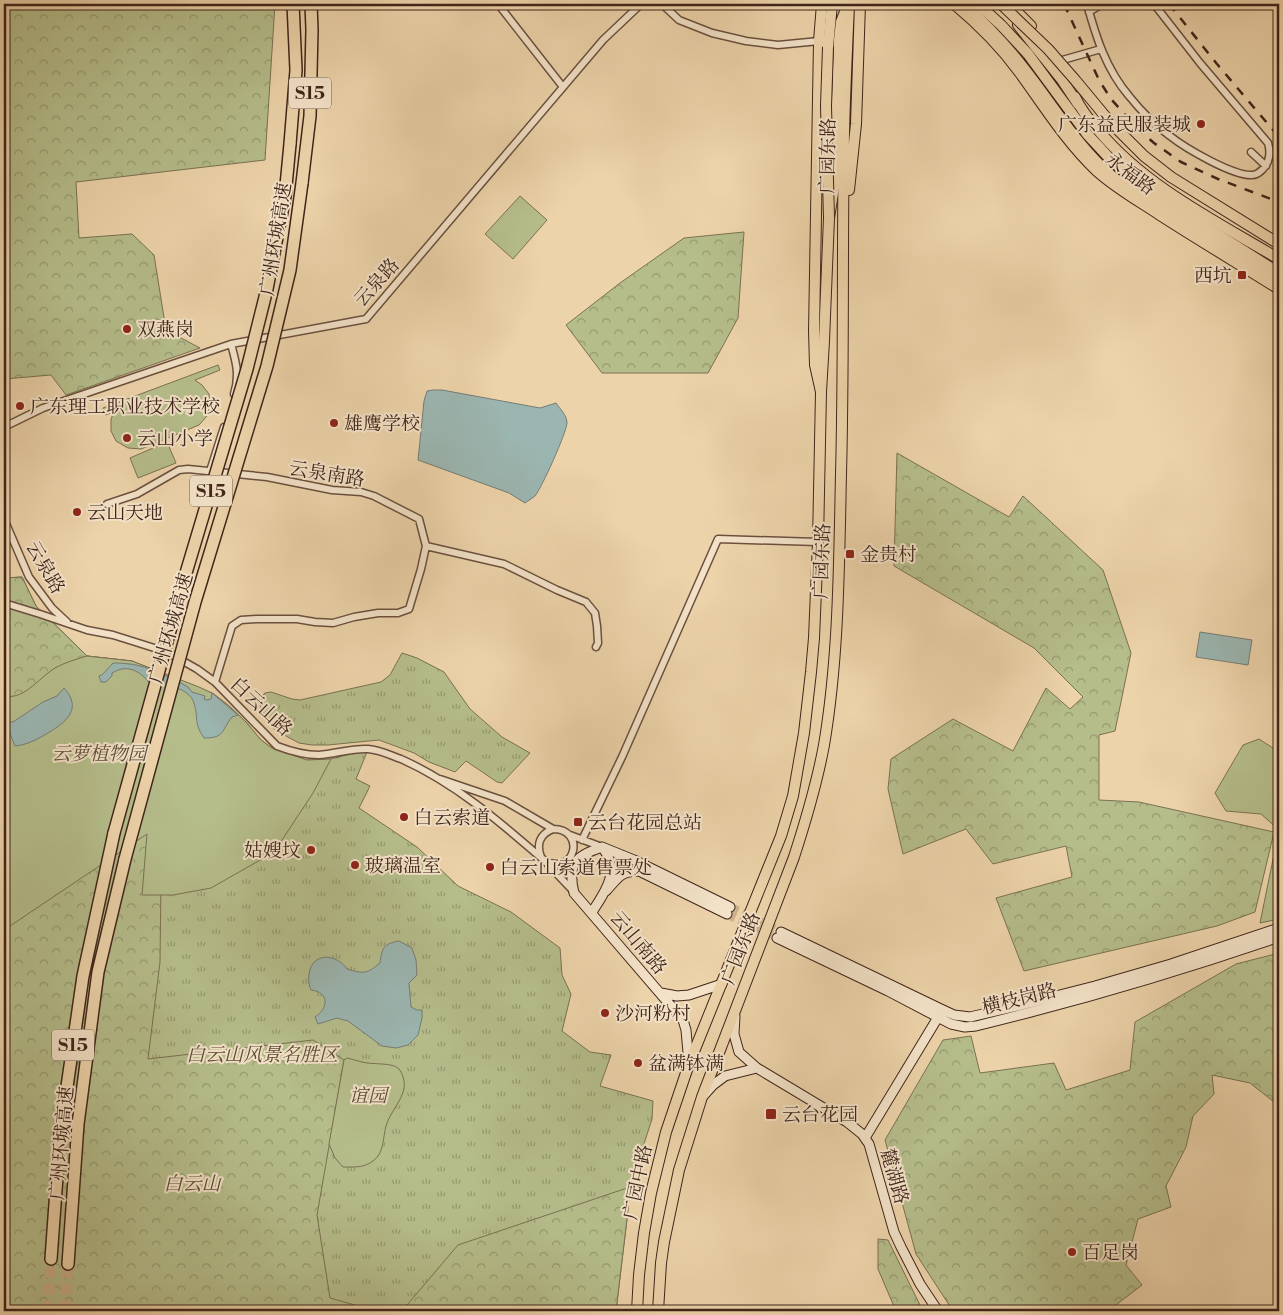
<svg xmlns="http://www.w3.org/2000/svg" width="1283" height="1315" font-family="'Libre Bodoni','Noto Serif SC',serif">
  <defs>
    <pattern id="grass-tufts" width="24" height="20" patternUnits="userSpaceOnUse" patternTransform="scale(1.25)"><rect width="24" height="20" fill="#b5bd8b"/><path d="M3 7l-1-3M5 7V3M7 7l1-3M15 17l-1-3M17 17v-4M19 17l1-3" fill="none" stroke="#959971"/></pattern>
    <pattern id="forest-crowns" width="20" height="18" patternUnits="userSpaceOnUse" patternTransform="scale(1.25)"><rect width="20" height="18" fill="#b5bd8b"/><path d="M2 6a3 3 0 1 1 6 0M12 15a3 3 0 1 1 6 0" fill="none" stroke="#959971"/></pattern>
  </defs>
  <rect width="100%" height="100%" fill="#edd3aa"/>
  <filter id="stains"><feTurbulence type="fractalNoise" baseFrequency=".004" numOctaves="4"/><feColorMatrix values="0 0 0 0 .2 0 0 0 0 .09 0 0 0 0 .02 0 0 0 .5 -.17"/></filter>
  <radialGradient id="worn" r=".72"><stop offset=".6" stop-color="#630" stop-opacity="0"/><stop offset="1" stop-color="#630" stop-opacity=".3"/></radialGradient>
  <path fill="url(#grass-tufts)" stroke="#7a7152" d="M22,577L36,606L87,656L132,661L212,693L228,705L246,722L261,740L272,748L307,760L331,759L354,753L367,752L356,779L370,786L359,808L417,847L458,886L511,912L560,948L562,975L571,994L562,1031L590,1052L611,1055L600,1086L653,1101L652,1119L630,1187L627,1219L616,1311H4V578Z
    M402,653L417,658L444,672L470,709L502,737L530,753L502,783L497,782L466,761L455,772L429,762L414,753L379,740L328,745H312L299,743L286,736L273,728L267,721L260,705L262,696L265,693L271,692L292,699L300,700L381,682L390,675Z"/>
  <path fill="url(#forest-crowns)" stroke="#7a7152" d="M4,4H275L265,160L76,182L79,238L132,234L154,255L166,330L200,348L66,395L51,375L4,379Z
    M744,232L738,318L708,373H602L566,325L620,283L684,238Z
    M897,453L1009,517L1023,496L1103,570L1131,653L1115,731L1099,735V800L1139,802L1274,832L1255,912L1217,926L1024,971L996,898L1072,877L1066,846L993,864L966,829L903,854L888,789L891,759L953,719L1013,751L1046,688L1070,709L1083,697L1034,648L894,566Z
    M22,577L36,606L87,656L132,661L162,794L160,962L148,1059L313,1040L344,1060L317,1215L330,1298L376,1311H4V578Z
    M1279,953V1106L1250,1083L1212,1075L1214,1094L1193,1116L1186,1147L1166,1186L1171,1207L1138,1219L1126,1265L1142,1285L1108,1311H953L916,1254L885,1140L943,1040L971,1036L980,1073L1054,1063L1066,1090L1130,1070L1135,1022L1236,964Z
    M630,1187L627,1219L616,1311H402L458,1245Z
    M878,1239L888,1240L920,1305L924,1311H896L878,1269Z"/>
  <path fill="#b5bd8b" stroke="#7a7152" d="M520,196L547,220L513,259L485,234Z
    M218,365L220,370L195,380L202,385L209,394L210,404L207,416L199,425L141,449L128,448L116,441L111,431V419L114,412L105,415L103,408Z
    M167,442L176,463L138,478L130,458Z
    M87,656L132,661L199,687L214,694L228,705L246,722L261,740L272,748L307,760L331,759L313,793L282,840L262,859L211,888L173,895H142L147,834L4,930V683L9,685L6,696C25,700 41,675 57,667C66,662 77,659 87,656Z
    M1259,739L1279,752V919L1260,923L1279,830L1261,814L1226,811L1215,793L1243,745Z
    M347,1058C352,1059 357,1061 362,1062C372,1065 393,1062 399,1069C403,1074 405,1082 404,1088C402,1101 390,1112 386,1126C383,1137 384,1154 373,1161C364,1168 354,1167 343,1167L335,1158L329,1144L344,1060Z"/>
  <path fill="#9bb6b1" stroke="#767c75" d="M433,390H442L540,408L556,403C560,409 567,415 567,423C566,434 542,487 535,496C532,498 528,501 525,503L509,493L418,460L424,401L427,391Z
    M1200,632L1252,640L1248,665L1196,657Z
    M113,663C127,663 150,665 160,676H168L188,687L192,692L205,696L204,699L207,700L211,699L212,693L238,715L232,717C221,731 225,738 204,738C193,722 199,719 194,703C189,687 163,684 149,682C138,670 127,664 112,673V676L106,682H101L99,676L102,675Z
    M64,688C83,709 66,722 48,733C38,739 27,745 15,746L10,734L9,722H13L43,702L57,696Z
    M399,941L412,948L416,960L417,975L409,983L411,1007L417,1010H422V1018L418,1035L408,1045L396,1048L382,1046L348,1021L337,1018L318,1024L315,1017C329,1008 329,992 311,990C309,985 308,980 309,974C312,952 336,953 347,969C363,974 367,974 380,963C382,948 383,944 399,941Z"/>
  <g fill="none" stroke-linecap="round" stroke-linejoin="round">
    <path stroke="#cab08d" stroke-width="9" stroke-dasharray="9 4.5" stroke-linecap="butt" d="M730,907L781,932
      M727,914L777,938"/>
    <path stroke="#cab08d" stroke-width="11" stroke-dasharray="11 5.5" stroke-linecap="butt" d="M48,1311L51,1259
      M65,1311L68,1264"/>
    <g stroke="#6a503e" stroke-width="9">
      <path id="minor" d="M498,4L563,87
        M662,4L679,20L712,33L746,41L778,45L819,41
        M1087,4C1096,37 1106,69 1129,96C1141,111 1155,125 1170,136C1185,148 1233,176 1252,175C1256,175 1259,173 1262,170C1270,162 1271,153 1268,143L1200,63L1154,4
        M1089,12L1102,4
        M1059,61L1101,49
        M1251,152L1266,166
        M231,344C236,362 240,375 234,394
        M4,427L43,408L231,344L366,319L603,40L641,4
        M210,471L224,427
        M107,504L137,494L179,470L188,469L267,477L332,490L361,492L374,496L419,519L426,546L504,564L557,590L586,602L595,613L597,626L598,643L596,647
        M4,519L29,577L52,608L67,622
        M4,603L40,614L87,630L113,635L167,652L197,669L215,682L277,746C290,751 305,755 319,755C335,754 352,748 368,749C380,750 390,755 401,759C455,783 500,822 545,861C576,876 586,829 553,829L505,801L440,779
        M215,682L232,626L241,620L257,619H297L315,622L333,623L354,617L378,613H398L409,609L421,569L426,546
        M553,829C540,834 536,844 541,857L574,892
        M570,835L602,847
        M582,840L622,757L718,539L818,542"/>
    </g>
    <g stroke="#3f251a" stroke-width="11">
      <path id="secondary" d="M602,847C575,856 567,864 574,893L683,1020L686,1030L689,1064
        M602,847L634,860L730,907
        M606,891C618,878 620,871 639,871L727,914
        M592,912C606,891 621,871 602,847
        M781,932L941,1009L954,1015L970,1017L1017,1006L1095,986L1171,964L1279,928
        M777,938L888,991L951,1024L965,1027L976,1026C1078,1001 1180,971 1279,937
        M661,993L677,996L689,995L722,984
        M735,1016L734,1034L739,1052L757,1068L847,1122L862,1134L869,1144L894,1232L901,1247L920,1284L938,1311
        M704,1095L713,1085L725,1076L757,1068
        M865,1138L940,1014"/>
    </g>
    <g stroke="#3f251a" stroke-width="12">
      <path id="primary" d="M954,4C978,24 1001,47 1020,73C1044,106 1067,143 1097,171C1116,188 1139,201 1160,215C1199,240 1239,264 1279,289
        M1009,4L1031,26
        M1075,97C1081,110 1090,121 1099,131C1146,187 1217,222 1279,259
        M849,190L856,124L860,4
        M637,1311L639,1275L644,1233L651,1193L666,1132L689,1064L781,836L793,796L804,733L811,672L814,638L818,542L821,392L815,365L814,331L819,41L822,4
        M658,1311L661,1263L664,1242L679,1170L702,1097L794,857C806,820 817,783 824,745C839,656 839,564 841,474C844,361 842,247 844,134C845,91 847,48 849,5"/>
    </g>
    <g stroke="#3f251a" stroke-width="12">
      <path id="trunk" d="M963,4C985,23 1005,44 1023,67C1050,101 1072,138 1103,168C1120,185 1143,197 1163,210C1201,234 1240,258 1279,282
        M978,4L1001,25L1028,54L1087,134L1112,161L1146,188L1176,208L1279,273
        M1018,25L1062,80L1078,104
        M828,47L832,4
        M821,392L824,341L829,218L834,187L839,40L841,22L848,4"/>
    </g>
    <g stroke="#3f251a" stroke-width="14">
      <path id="motorway" d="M290,144L296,70L293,4
        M302,183L310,116L312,30L311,4
        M51,1259L60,1135L83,976L114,833
        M68,1264L78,1124L98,972L125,859"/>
    </g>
    <use href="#minor" stroke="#f3e2c8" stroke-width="6"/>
    <use href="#secondary" stroke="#f3e2c8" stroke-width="9"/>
    <use href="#primary" stroke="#edd3aa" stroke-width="10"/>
    <use href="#trunk" stroke="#edd3aa" stroke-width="10"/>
    <use href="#motorway" stroke="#edd3aa" stroke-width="11"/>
    <path stroke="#3f251a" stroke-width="2.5" stroke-dasharray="9 9" stroke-linecap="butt" d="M1064,4L1099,80L1111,99L1138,129L1154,143L1181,162L1218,179L1279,202
      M1169,4L1217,64L1279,137"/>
    <g stroke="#3f251a" stroke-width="12" stroke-linecap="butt">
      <path id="trunk-bridge" d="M1001,4L1048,49L1076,81L1110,122L1144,156L1171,177L1279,244
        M828,47L826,106L829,218"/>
    </g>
    <g stroke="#3f251a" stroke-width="14" stroke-linecap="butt">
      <path id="motorway-bridge" d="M114,833L186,573L247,369L267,289L285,196L290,144
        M125,859L195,602L267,366L290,270L302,183"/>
    </g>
    <use href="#trunk-bridge" stroke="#edd3aa" stroke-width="10"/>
    <use href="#motorway-bridge" stroke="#edd3aa" stroke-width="11"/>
  </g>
  <g fill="#8f2418" stroke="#f3e2c8" stroke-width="2">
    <circle cx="1201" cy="124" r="5"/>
    <rect x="1237" y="270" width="10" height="10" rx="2.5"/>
    <circle cx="127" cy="329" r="5"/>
    <circle cx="20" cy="406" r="5"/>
    <circle cx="334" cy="423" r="5"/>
    <circle cx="127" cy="438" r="5"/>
    <circle cx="77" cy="512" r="5"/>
    <rect x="845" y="549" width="10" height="10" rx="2.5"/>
    <circle cx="404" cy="817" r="5"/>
    <rect x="573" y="817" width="10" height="10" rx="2.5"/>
    <circle cx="311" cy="850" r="5"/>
    <circle cx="355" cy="865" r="5"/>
    <circle cx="490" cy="867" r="5"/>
    <circle cx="605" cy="1013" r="5"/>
    <circle cx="638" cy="1063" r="5"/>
    <rect x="765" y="1108" width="12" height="12" rx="2.5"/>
    <circle cx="1072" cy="1252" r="5"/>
  </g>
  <g text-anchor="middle" stroke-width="4" stroke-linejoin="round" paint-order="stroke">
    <g fill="#f3e2c8" stroke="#755e4e" stroke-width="1">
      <rect x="289" y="77.5" width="42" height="31" rx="4"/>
      <rect x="190" y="475.5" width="42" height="31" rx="4"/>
      <rect x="52" y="1029.5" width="42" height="31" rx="4"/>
    </g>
    <g font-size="18" font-weight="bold" fill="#3f251a">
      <text x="310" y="99">S15</text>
      <text x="211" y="497">S15</text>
      <text x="73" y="1051">S15</text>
    </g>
    <g font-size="19" fill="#3f251a" stroke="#f3e2c8" text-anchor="start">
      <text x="1191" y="131" text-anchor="end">广东益民服装城</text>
      <text x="1232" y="282" text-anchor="end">西坑</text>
      <text x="137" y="336">双燕岗</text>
      <text x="30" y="413">广东理工职业技术学校</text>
      <text x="344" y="430">雄鹰学校</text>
      <text x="137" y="445">云山小学</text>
      <text x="87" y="519">云山天地</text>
      <text x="860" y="561">金贵村</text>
      <text x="414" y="824">白云索道</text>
      <text x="588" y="829">云台花园总站</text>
      <text x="301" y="857" text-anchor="end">姑嫂坟</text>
      <text x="365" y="872">玻璃温室</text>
      <text x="500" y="874">白云山索道售票处</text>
      <text x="615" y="1020">沙河粉村</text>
      <text x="648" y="1070">盆满钵满</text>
      <text x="782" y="1121">云台花园</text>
      <text x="1082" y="1259">百足岗</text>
    </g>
    <g font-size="19" fill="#3f251a" stroke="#f3e2c8">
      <text transform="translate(827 156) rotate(-89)" y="7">广园东路</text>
      <text transform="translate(1131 173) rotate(37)" y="7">永福路</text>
      <text transform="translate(275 239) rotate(-81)" y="7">广州环城高速</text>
      <text transform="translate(376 282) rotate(-48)" y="7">云泉路</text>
      <text transform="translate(327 473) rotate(9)" y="7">云泉南路</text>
      <text transform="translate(821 561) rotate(-88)" y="7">广园东路</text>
      <text transform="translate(46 567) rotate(60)" y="7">云泉路</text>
      <text transform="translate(170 628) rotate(-74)" y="7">广州环城高速</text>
      <text transform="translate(262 706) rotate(43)" y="7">白云山路</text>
      <text transform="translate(639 942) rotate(50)" y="7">云山南路</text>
      <text transform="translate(740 948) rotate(-69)" y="7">广园东路</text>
      <text transform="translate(1019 998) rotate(-14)" y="7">横枝岗路</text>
      <text transform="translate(61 1143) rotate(-85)" y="7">广州环城高速</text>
      <text transform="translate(895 1176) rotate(74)" y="7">麓湖路</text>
      <text transform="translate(637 1182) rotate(-78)" y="7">广园中路</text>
    </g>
    <g font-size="19" font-style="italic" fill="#5c4b36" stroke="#f3e2c8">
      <text x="99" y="760">云萝植物园</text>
      <text x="262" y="1061">白云山风景名胜区</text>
      <text x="368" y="1102">谊园</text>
      <text x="192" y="1190">白云山</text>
    </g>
  </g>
  <rect width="1283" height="1315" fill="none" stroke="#edd3aa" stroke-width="20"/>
  <rect x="5" y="5" width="1273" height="1305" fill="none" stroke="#3f251a" stroke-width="2.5"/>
  <rect x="10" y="10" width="1263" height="1295" fill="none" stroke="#3f251a"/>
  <rect width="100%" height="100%" filter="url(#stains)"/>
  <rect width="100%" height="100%" fill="url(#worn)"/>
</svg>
